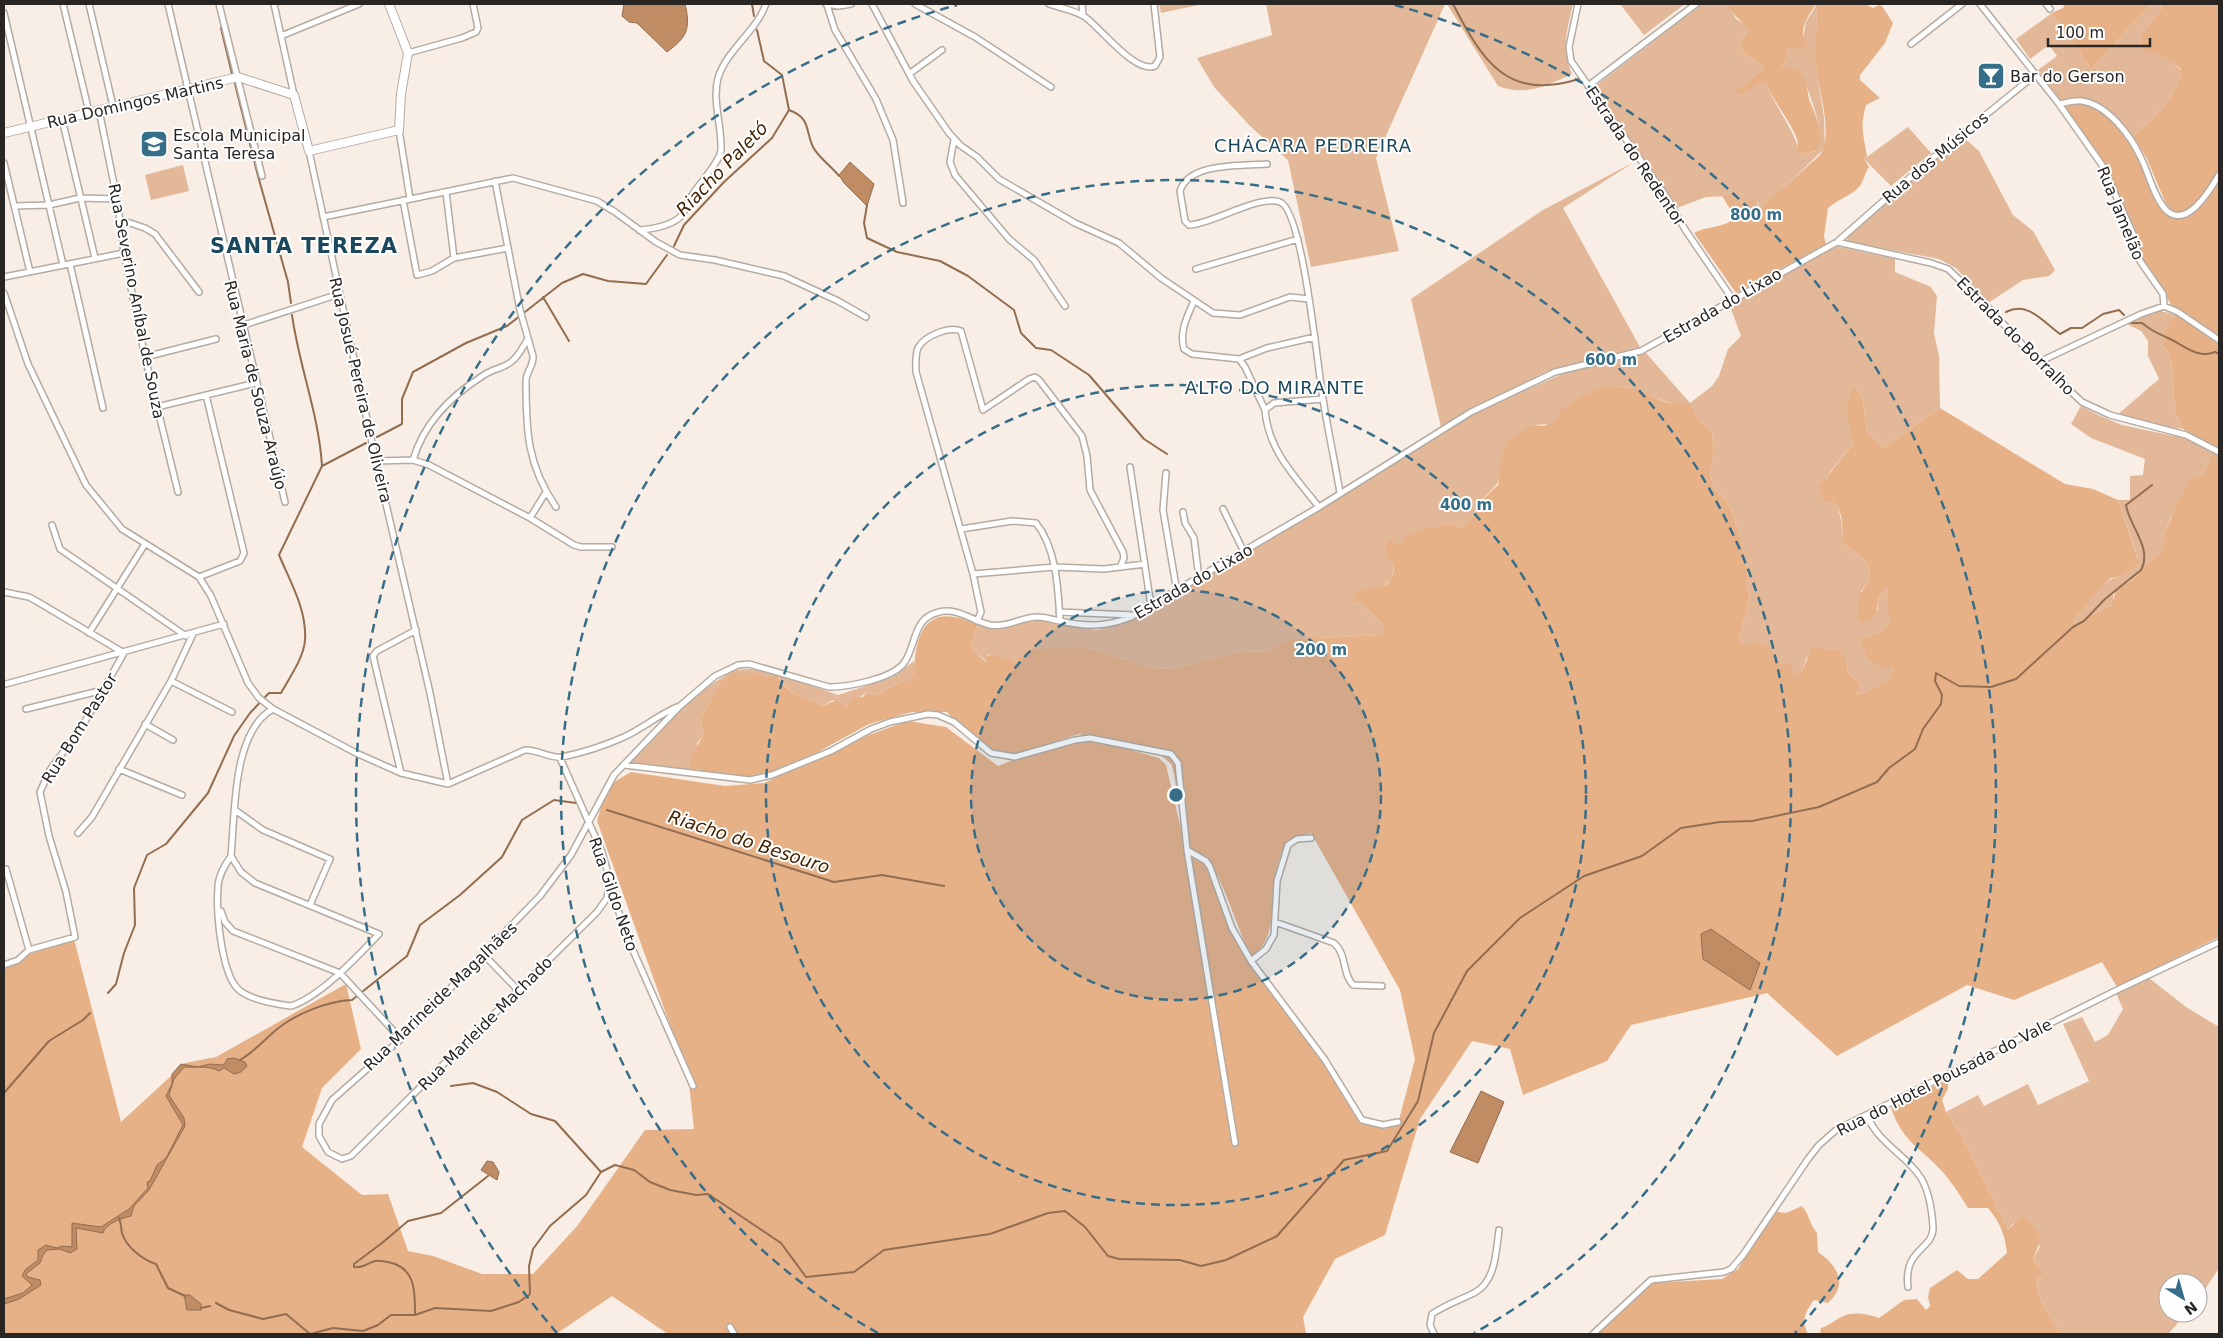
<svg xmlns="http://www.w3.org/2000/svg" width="2223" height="1338" font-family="'DejaVu Sans',sans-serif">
  <rect width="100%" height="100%" fill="#f8eee6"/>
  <path fill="#e3b898" d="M1159,4H1203L1161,13Z
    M1266,4H1445L1376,158L1399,251L1311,267L1288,160L1250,126L1214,87L1197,58L1272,35Z
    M1447,4H1573C1567,31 1561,47 1572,74C1548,85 1525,97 1498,86Z
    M1620,4H1685L1644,35Z
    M1700,4H1728L1736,19L1745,24L1748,31L1740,45L1743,53L1761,63L1764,69L1733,94L1765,79C1773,106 1794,127 1800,154L1817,151C1827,134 1810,99 1805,80L1782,66L1787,58V49L1803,37L1806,22L1817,4L1816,66L1824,118L1825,148L1762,209L1754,198L1745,204L1731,196L1706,197L1677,208L1594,87L1697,8Z
    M2151,4H2160L2162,8L2141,35L2156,53L2170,60L2181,70C2179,96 2153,121 2133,136C2111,112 2095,95 2060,101L2038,70L2057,56L2049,45L2030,59L2016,39L2052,13L2091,69Z
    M1908,127L1931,153L1891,186L1864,159Z
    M1963,137L1979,151L2013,215L2033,231L2055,270L2049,276L2023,280L1988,303L1956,268L1939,259L1849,242L1846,238L1903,186Z
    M1634,162L1563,208L1640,347L1545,372L1441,427L1411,299L1543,210Z
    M183,165L189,191L151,200L145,175Z
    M1835,246L1895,259V272L1931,287L1937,296L1934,333L1939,356L1940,408L1883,448L1867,432L1863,400L1855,386L1851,429L1853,444L1829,473C1834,497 1844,517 1842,541C1857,558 1870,554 1870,580L1861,591L1878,611L1877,599L1887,588L1886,601L1892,624L1881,632L1861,638L1894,668L1890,680L1866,692L1855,694L1860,685L1848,673L1846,659L1807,657L1802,671L1797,677L1781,664L1770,646L1745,645L1739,641L1750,596L1746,584L1748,576L1746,560L1734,516L1726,500L1713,487L1710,471L1714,452L1712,433L1699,420L1689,404L1681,406L1672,404L1629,388L1609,386L1551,424L1532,425L1499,478C1497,488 1487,493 1481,501C1474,511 1472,520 1462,528L1448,523L1438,527H1429L1404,544H1397L1392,579L1382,587L1356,593L1354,601L1365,607L1385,627L1382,635L1294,639L1270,651L1241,652L1207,659L1178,668L1157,669L1084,647L1054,650L1017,660L1013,665L990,654L986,656L987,662L971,648L977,625L1007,628L1025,622L1045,620L1097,630L1132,620L1344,495L1470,415L1569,371L1646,353L1690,403L1712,386L1719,376L1728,349L1741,336L1730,306Z
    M2157,310L2177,315L2171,319L2163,345L2171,357L2175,411L2183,429L2151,425L2117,415L2159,379L2148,356V341L2141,331L2127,324Z
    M2081,406L2098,415L2122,425L2188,439L2213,451L2203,475C2185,488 2172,509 2166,532C2164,539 2165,545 2163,551L2139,570L2134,579L2123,584L2113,594L2114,603L2112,605L2087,617L2084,623L2076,627L2073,624L2075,618C2088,604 2102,577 2122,576L2138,559L2118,500H2130V476L2143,475L2145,459L2091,438L2071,424Z
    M914,661V674L907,680L893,685L879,695L867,692L847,707L833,700L823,706C817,701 814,702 807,700C793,695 784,687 776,674L712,699L701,718L703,736L697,743L696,770H708L739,777L632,762L633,759L666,724L704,689L734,670L762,668L838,695L893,677Z
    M2149,978L2186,1007L2219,1027V1268L2198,1300V1283H2168V1313H2187L2168,1334H2060L2041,1301L2036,1277L2045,1273L2033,1260L2040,1246L2013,1223L2008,1229L1963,1138L1946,1112L1978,1095L1984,1106L2028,1084L2038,1105L2089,1081L2063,1024L2082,1017L2095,1042L2108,1035L2123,1009L2116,993Z"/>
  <path fill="#e7b188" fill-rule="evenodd" d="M1728,4H1816C1811,11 1799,29 1804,38C1806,40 1808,42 1808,45L1800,49L1790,47L1787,49V58L1782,66C1787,68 1795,69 1800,73C1808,79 1807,90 1809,99C1815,114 1826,136 1817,151L1800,154C1796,149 1799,145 1797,139C1789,118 1772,101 1765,80L1742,94H1732L1764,69L1761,63L1743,53L1740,45L1748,31C1743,19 1734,19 1728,4Z
    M1817,4H1865L1873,8L1879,5L1882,6L1893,23L1885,43L1860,75V80L1880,98L1866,105C1860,128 1863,132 1867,156L1864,159L1869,167C1864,174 1864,182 1858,188C1850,196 1837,200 1828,208L1824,236L1826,244L1736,293L1694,233C1707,226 1726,228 1735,217L1722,196H1731L1745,204L1754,197L1758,205L1762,208L1770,200L1820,155C1834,135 1818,89 1816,65C1815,45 1817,24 1817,4Z
    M2065,4H2151L2091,69L2052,13L2063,8Z
    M2160,4H2219V172L2208,190L2186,212H2174L2166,204L2147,159L2133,136C2153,121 2179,96 2181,69C2169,59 2159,53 2144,51L2141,35L2162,8Z
    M2077,103C2127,114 2145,172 2165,212C2188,230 2207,200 2219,182V337L2172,306L2142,258L2136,235L2107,168L2065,107Z
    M2177,315L2219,344V450L2183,429L2175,411L2171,357L2163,345L2164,333L2171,319Z
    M1609,386C1616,387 1623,387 1629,388C1649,392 1669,410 1689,403L1699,420L1712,433L1714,452L1710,471L1713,487L1726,500L1734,516L1746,560L1748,577L1746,584L1750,596L1739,641L1745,645L1753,643L1770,646L1781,664L1789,663L1797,676L1802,671L1812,648L1839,650L1846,659L1848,673L1860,685L1856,694L1866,692L1889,680L1894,668H1881L1866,656L1861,638L1881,632L1891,624L1886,601L1887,588L1877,599C1878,613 1875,617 1862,623L1857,617C1857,601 1860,591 1870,580C1870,554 1857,558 1842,541C1843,528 1843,511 1834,501L1827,503L1822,498L1819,484L1829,478V474L1853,444C1850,425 1842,402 1855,386L1863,400L1867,432L1883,448L1940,408L2065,484L2093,489L2118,500L2139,563L2122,576L2111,578L2106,582L2075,618L2073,624L2076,627L2084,623L2087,617L2112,605L2116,589L2134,579L2139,570L2163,551L2165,534L2177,502L2191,479L2203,475L2213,451L2219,452V937L2117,987L2102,962L2014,1000L1967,985L1837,1056L1767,993L1631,1025L1607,1061L1523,1095L1510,1049L1472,1041L1420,1119L1385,1235L1335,1259L1303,1317L1306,1334H668L612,1296L556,1334H4V963L74,939L121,1122L185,1063L216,1057L346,984L361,1049L322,1088L302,1147L362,1195L388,1194L408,1251L433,1256L482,1274H533L578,1225L645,1130L694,1129L688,1075L597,821L607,786L631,772L725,786L764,783L863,737L908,721L946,727L998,766L1039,749L1088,738L1159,758L1166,765L1185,846L1174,774L1171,764L1156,751L1079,734L1014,755L991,752L964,731L947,712H912L869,724L816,753L757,777H739L690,768L693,752L703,736L701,718L721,683L733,673H758L765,678L776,674C783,687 793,695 808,700C814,702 817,701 823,706C836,701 834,697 847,707L853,698L863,697L867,692L879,695L893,685L907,680L914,674C915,630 928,601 977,625L971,648L986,662V656L994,654L1001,659H1011L1013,664L1023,654L1032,650L1084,647L1157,669L1178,668L1207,659L1241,652L1270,651L1285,641L1294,639L1382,635L1384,626L1365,607L1354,601L1353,595C1365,584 1388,594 1393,574C1395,566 1393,563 1387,557L1386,544L1391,540L1397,544H1404V538L1418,530L1429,527H1438L1448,523L1462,528L1475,513L1481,501L1498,485L1502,454L1508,441L1532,425L1544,426L1558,419V413C1574,398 1588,392 1609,386ZM1311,833L1400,990L1415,1059L1399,1120L1384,1124L1363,1120L1288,1009L1251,960L1233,928L1204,863L1186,850C1192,853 1202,855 1207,860C1223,876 1238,933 1252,957C1277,938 1270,909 1274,881C1276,867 1281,853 1288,840Z
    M1948,1079V1089L1942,1100L1946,1112L1963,1138L2008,1229L2023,1216L2032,1225L2041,1239L2033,1260L2045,1273L2036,1278L2041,1301L2060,1334H1820L1821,1328C1832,1324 1835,1320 1843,1316C1854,1311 1868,1314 1879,1318L1904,1300L1917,1299L1926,1310L1930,1306L1928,1297L1930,1288L1957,1270L1968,1279H1978L2007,1253C2005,1235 2000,1222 1988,1208H1968C1960,1195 1951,1181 1941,1170C1918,1146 1903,1142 1891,1108Z
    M1802,1206C1810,1215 1809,1224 1817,1233L1818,1252C1837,1265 1849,1284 1828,1303L1814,1300C1805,1312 1801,1320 1808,1334H1597L1646,1287L1654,1283L1722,1279L1738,1269L1774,1211L1786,1213Z"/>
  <path fill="#c08c64" stroke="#936d50" d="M624,4H685C691,29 687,37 667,52L637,23L629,22L622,16Z
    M850,162L874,184L867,206L844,183L839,175Z
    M1711,929L1760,963L1750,990L1703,959L1701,934Z
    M234,1058L245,1062L247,1066L241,1072L234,1074L224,1068L219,1071C208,1065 197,1068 184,1067L174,1079L169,1095L184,1118L185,1126L149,1190L134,1206L131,1216C122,1218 105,1224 103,1233L76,1228L77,1249L70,1253L60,1249L47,1250L43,1255L40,1263L26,1274L28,1277L40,1280L41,1285L19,1299L4,1304V1299L23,1293L32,1285L22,1276L25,1270L38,1260V1250L46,1245L57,1248L62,1246L72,1247V1223L101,1227L129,1209L148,1188L147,1182L150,1181L157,1165L166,1158L183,1125L166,1096L172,1084V1074L181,1064L198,1067L210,1064L224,1065L227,1059Z
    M1481,1091L1504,1102L1478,1163L1450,1152Z
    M487,1161L493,1162L499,1172L497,1180L481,1170Z
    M184,1295H190L201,1304V1310H187Z"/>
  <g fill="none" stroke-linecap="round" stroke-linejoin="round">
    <path stroke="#936d50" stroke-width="2" d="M752,4L754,16
      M1453,4C1483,62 1507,101 1579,79
      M221,28L232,74
      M235,84L258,176L288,282L291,303
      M789,110C811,118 805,130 813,147C818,157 832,167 839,176
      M867,205L864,223L867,238L897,252L940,261L968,276L1014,310L1021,333L1036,348L1051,350L1089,375L1144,439L1167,454
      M674,246L684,225L724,182L772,138L789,110L782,75L764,61L757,30
      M543,297L569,341
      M2219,302V305
      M2006,312C2028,301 2042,321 2060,334L2071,328H2082L2103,314L2119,310L2124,315
      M292,315C299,366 319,415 322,466
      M2131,323H2142C2155,334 2157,332 2170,339C2185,346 2198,359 2215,352L2219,354
      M377,437L402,424V399L413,372L466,343L507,326L562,283L583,274L608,281L646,284L667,255
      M607,810L834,882L882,875L944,886
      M108,993L116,984L124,953L135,925L134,888L147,855L166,844L208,793L234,736L250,713L269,693H281C290,677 304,657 305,640C307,610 290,581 279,555L322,466L366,443
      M240,1060C254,1052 264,1040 276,1030C295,1014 328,1001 352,1000L407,956L420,925L460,895L502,857L522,820L554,800L576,803
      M451,1086L473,1083L497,1092L531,1114L555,1121L601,1172
      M4,1093L49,1041L83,1020L90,1013
      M119,1218C121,1223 121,1227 122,1233C126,1247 143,1260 156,1264L168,1288L185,1296
      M216,1303L229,1310L263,1319L286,1314L310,1334L333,1328L363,1331L378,1325L391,1315H415L435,1308L491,1311L519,1302L530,1294L529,1266L533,1249L550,1226L586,1195L601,1172L615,1165L634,1170L650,1182L670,1190L696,1195L708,1194L781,1243L806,1277L854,1272L884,1250L990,1234L1048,1213L1065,1211L1085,1227L1108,1256L1119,1259L1180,1260L1201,1266L1226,1260L1277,1236L1344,1160L1387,1151L1418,1101L1434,1033L1467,971L1520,918L1584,876L1642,856L1681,828L1720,822L1752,821L1819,807L1877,782L1889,768L1915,749L1923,729L1941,704L1942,695L1935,681L1936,673L1959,686L1991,687L2016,679L2073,627L2084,621L2105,599L2141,570C2153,548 2129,526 2126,505L2152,485
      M201,1308L210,1306
      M415,1314C415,1295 416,1272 395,1264C388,1262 382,1260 375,1261C367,1263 363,1269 354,1267V1264L382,1243L408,1221L441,1213L488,1176"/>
    <g stroke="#b4aba3" stroke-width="8">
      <path id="street" d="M63,4L89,112
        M89,4L113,106
        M168,4C206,170 245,336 285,502
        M219,4L262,176
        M274,4L294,95
        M826,4L839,6L851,4
        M872,4L913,81L949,133L960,145L977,157L999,179L1075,223L1119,243L1161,278L1213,313L1240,315L1290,297L1309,299
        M915,4L975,37L1051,87
        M1049,4C1060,8 1075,10 1085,17C1102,29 1135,74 1155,66L1160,57L1154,4
        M1082,4L1083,15
        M1578,4L1569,47L1571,61L1665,195L1686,231L1733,300
        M1980,4L2059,104L2102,165L2133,234L2140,261L2163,294L2164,306
        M2046,4L2050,9
        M827,5L835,30L876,99L893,140L903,203
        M4,13L63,265
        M281,36L359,4
        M1911,44L1962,4
        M408,53L462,38L476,32L478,28L473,4
        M909,74L942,50
        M1588,86L1696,4
        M2059,104C2066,103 2074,100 2082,101C2108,105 2131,136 2141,158C2149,174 2154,197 2166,210C2187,230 2210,190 2219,175
        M99,110L117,199L124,253L145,357L178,492
        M62,119L95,258
        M399,130L410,199
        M954,140L950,162L955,175L1009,239L1034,260L1065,306
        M309,151L376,461L430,693L448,784
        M4,163L30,272
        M1267,164C1242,166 1189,162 1180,191L1185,221L1189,225C1210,225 1260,194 1280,202C1303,210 1318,371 1323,399C1328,431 1335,462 1340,493
        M495,181L520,310L533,356C534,366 526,371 526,381C526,431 527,465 556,507
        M446,192L454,258
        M403,200L417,275L432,271L454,258L508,248
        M15,206L49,205L80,198L117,199
        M323,217L513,178L597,201L615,212L656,242L680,255L715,260L784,276L838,301L866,317
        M121,220L145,228L155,234L199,292
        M639,230C652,229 668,227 679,218C686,212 687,203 692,195C699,184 720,162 721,150C722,126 712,101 718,78C727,49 756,32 766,4
        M1837,242L1931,263L1948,269L1985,304L2033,356L2082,402L2110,415L2186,435L2219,452
        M70,264L103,408
        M1196,269L1298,239
        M4,277L124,253
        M4,293L28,364L86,485L122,529L199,577L211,596L248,683L259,698L273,709L356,753L401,773L448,784L525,750C537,749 550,759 562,757C581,753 606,745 624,737C643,728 658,715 677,707
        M1194,301C1187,317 1179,332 1184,349L1192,354L1239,359L1245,367L1265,410
        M244,325L339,294
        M145,357L216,339
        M1239,359L1267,348L1315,337
        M2039,362L2141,314L2164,306L2178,312L2219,340
        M157,407L256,383
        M413,460C424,422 452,395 484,375C492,369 505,368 512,361C519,356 523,346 528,339
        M376,461L413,460L429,465L530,518L574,545L581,547H612
        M1130,467L1151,606
        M1166,473L1163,510L1177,592
        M1319,507C1295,477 1268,450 1265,410L1274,403L1323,399
        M1223,509L1244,552
        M1183,512L1185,523L1194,538L1199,578
        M530,518L546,492
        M52,525L60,549L186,636
        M961,529L1012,521L1036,523C1057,549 1058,590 1060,621
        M1120,567L1124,558L1123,552L1090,490L1087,456L1082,436L1039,380L1035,377L1029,379L983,410L961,331C949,326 924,336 918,348C915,355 916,363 916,372L973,574L1055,567L1104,569L1145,564
        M973,574L981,612L977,621
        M199,577L240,561L244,553L206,395
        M4,592L29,597L38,602L124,653
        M1059,612L1133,615
        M89,633L145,544
        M171,681L232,712
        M6,684L224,624
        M26,709L103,690
        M145,724L173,740
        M560,758L602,852L624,930L693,1086
        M624,765L750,780L772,775L831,751L871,729L890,722L928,714L938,715L954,722L991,753L1015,757L1075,740L1090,738L1171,754L1178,763L1187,850L1235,1143
        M119,769L182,795
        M401,773L373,656L377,651L416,630
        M235,810L263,830L330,859L310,905
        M78,833L92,817L171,681L193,634
        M1187,850L1206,861L1210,867L1232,928L1251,961L1325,1060L1362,1120L1383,1125L1398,1122
        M231,856L241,872L255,883L379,934C358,956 320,997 291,1006C275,1004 248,1000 237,988C221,970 216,911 218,888C218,876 225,865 231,856C235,815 232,731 273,709
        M610,878L607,898L597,912L351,1156L342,1159L328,1152L319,1136V1124L332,1100L401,1039L540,896L571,855L614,775L680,706L715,676L738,665L749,664L829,687C848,687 892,679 904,663C917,645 912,618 939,612C956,607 973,621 990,625C1007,628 1021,617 1038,617C1045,617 1053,620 1060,621C1087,627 1106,627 1131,617L1319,507L1471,412L1555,372L1641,351L1837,242L1929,161L2035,75
        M221,911L225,922L233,931L340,973L401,1039
        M1275,922L1334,943C1347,954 1342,974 1353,985L1382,986
        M29,950L75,937L66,892L49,836L40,792L50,770L83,725L124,653
        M484,955L517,989
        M1251,961L1266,949L1274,935L1277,881L1288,845L1297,839L1311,838
        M4,965L18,960L29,950L6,869
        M1867,1115C1878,1144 1907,1155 1921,1178C1929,1191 1932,1212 1933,1227C1934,1250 1903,1248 1908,1287
        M730,1327L734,1334
        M1434,1334L1430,1325L1432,1314C1445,1305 1460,1300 1474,1293C1496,1282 1496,1251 1499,1230
        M1593,1334L1651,1280L1724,1272L1731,1269L1743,1255L1808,1159L1819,1145L1836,1130L2119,989L2219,942"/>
    </g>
    <g stroke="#b4aba3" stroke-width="10">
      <path id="secondary" d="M4,133L238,77L294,95L309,151L399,130L401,94L408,53L389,4"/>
    </g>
    <use href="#street" stroke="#fff" stroke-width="5"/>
    <use href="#secondary" stroke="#fff" stroke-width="8"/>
  </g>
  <circle cx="1176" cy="795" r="205" fill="#366e89" fill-opacity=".12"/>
  <g fill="none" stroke="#366e89" stroke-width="2.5" stroke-dasharray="9 6">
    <circle cx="1176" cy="795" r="205"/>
    <circle cx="1176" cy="795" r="410"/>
    <path d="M878 1333A615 615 0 1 1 1474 1333"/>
    <path d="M557 1333A820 820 0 0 1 957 5M1395 5A820 820 0 0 1 1795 1333"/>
  </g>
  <defs>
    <g id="bar-square" transform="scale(1.4375)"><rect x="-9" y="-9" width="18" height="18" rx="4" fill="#366e89" stroke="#fff"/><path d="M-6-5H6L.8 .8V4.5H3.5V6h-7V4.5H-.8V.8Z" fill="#fff"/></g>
    <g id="school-square" transform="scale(1.4375)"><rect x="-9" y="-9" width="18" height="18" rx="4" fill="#366e89" stroke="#fff"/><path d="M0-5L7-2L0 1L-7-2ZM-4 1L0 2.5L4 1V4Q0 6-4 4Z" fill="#fff"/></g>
  </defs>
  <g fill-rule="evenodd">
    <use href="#bar-square" x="1991" y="76"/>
    <use href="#school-square" x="154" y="144"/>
  </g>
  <g text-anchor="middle" stroke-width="4" stroke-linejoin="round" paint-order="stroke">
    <g font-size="16" fill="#292523" stroke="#fff" text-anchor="start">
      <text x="2010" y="82">Bar do Gerson</text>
      <text x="173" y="141">Escola Municipal<tspan x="173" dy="18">Santa Teresa</tspan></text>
    </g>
    <g font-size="16" fill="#292523" stroke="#fff">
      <text transform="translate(135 102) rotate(-13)" y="6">Rua Domingos Martins</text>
      <text transform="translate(1636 156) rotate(56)" y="6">Estrada do Redentor</text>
      <text transform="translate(1935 157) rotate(-40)" y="6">Rua dos Músicos</text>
      <text transform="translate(2121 213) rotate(68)" y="6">Rua Jamelão</text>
      <text transform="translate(137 301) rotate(79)" y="6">Rua Severino Aníbal de Souza</text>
      <text transform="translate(1722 305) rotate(-30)" y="6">Estrada do Lixao</text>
      <text transform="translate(2016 336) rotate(45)" y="6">Estrada do Borralho</text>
      <text transform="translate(256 385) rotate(76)" y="6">Rua Maria de Souza Araújo</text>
      <text transform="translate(361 390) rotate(77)" y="6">Rua Josué Pereira de Oliveira</text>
      <text transform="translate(1193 581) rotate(-30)" y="6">Estrada do Lixao</text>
      <text transform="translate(79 728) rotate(-58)" y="6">Rua Bom Pastor</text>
      <text transform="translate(614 894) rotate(71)" y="6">Rua Gildo Neto</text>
      <text transform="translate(440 996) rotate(-44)" y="6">Rua Marineide Magalhães</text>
      <text transform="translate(485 1023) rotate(-45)" y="6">Rua Marleide Machado</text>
      <text transform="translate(1944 1077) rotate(-27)" y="6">Rua do Hotel Pousada do Vale</text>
    </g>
    <g font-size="18" letter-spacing="1" fill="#1b485c" stroke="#fff">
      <text x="1313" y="152">CHÁCARA PEDREIRA</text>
      <text x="1275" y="394">ALTO DO MIRANTE</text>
    </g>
    <g font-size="18" font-style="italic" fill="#442201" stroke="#fff">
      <text transform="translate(722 169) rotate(-46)" y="6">Riacho Paletó</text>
      <text transform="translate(749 842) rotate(18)" y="6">Riacho do Besouro</text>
    </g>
    <g font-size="21" font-weight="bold" letter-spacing="1" fill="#1b485c" stroke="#fff">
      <text x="304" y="253">SANTA TEREZA</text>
    </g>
  </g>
  <circle cx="1176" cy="795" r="8" fill="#366e89" stroke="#fff" stroke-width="2.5"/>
  <g font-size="15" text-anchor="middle" font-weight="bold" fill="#366e89" stroke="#fff" stroke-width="4" stroke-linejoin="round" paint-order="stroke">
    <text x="1756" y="220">800 m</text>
    <text x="1611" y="365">600 m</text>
    <text x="1466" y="510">400 m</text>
    <text x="1321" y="655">200 m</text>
  </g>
  <rect width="2223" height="1338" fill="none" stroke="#292523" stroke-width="10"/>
  <g transform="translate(2183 1298) rotate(143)"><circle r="24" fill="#ffffff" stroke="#a9a8a7"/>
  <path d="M0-4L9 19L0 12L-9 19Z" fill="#366e89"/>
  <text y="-8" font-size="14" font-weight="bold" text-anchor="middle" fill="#292523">N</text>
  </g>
  <path d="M2048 38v8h102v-8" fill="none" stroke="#292523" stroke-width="2.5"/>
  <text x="2056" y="38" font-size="15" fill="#292523" stroke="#ffffff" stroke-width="4" paint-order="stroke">100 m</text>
</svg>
